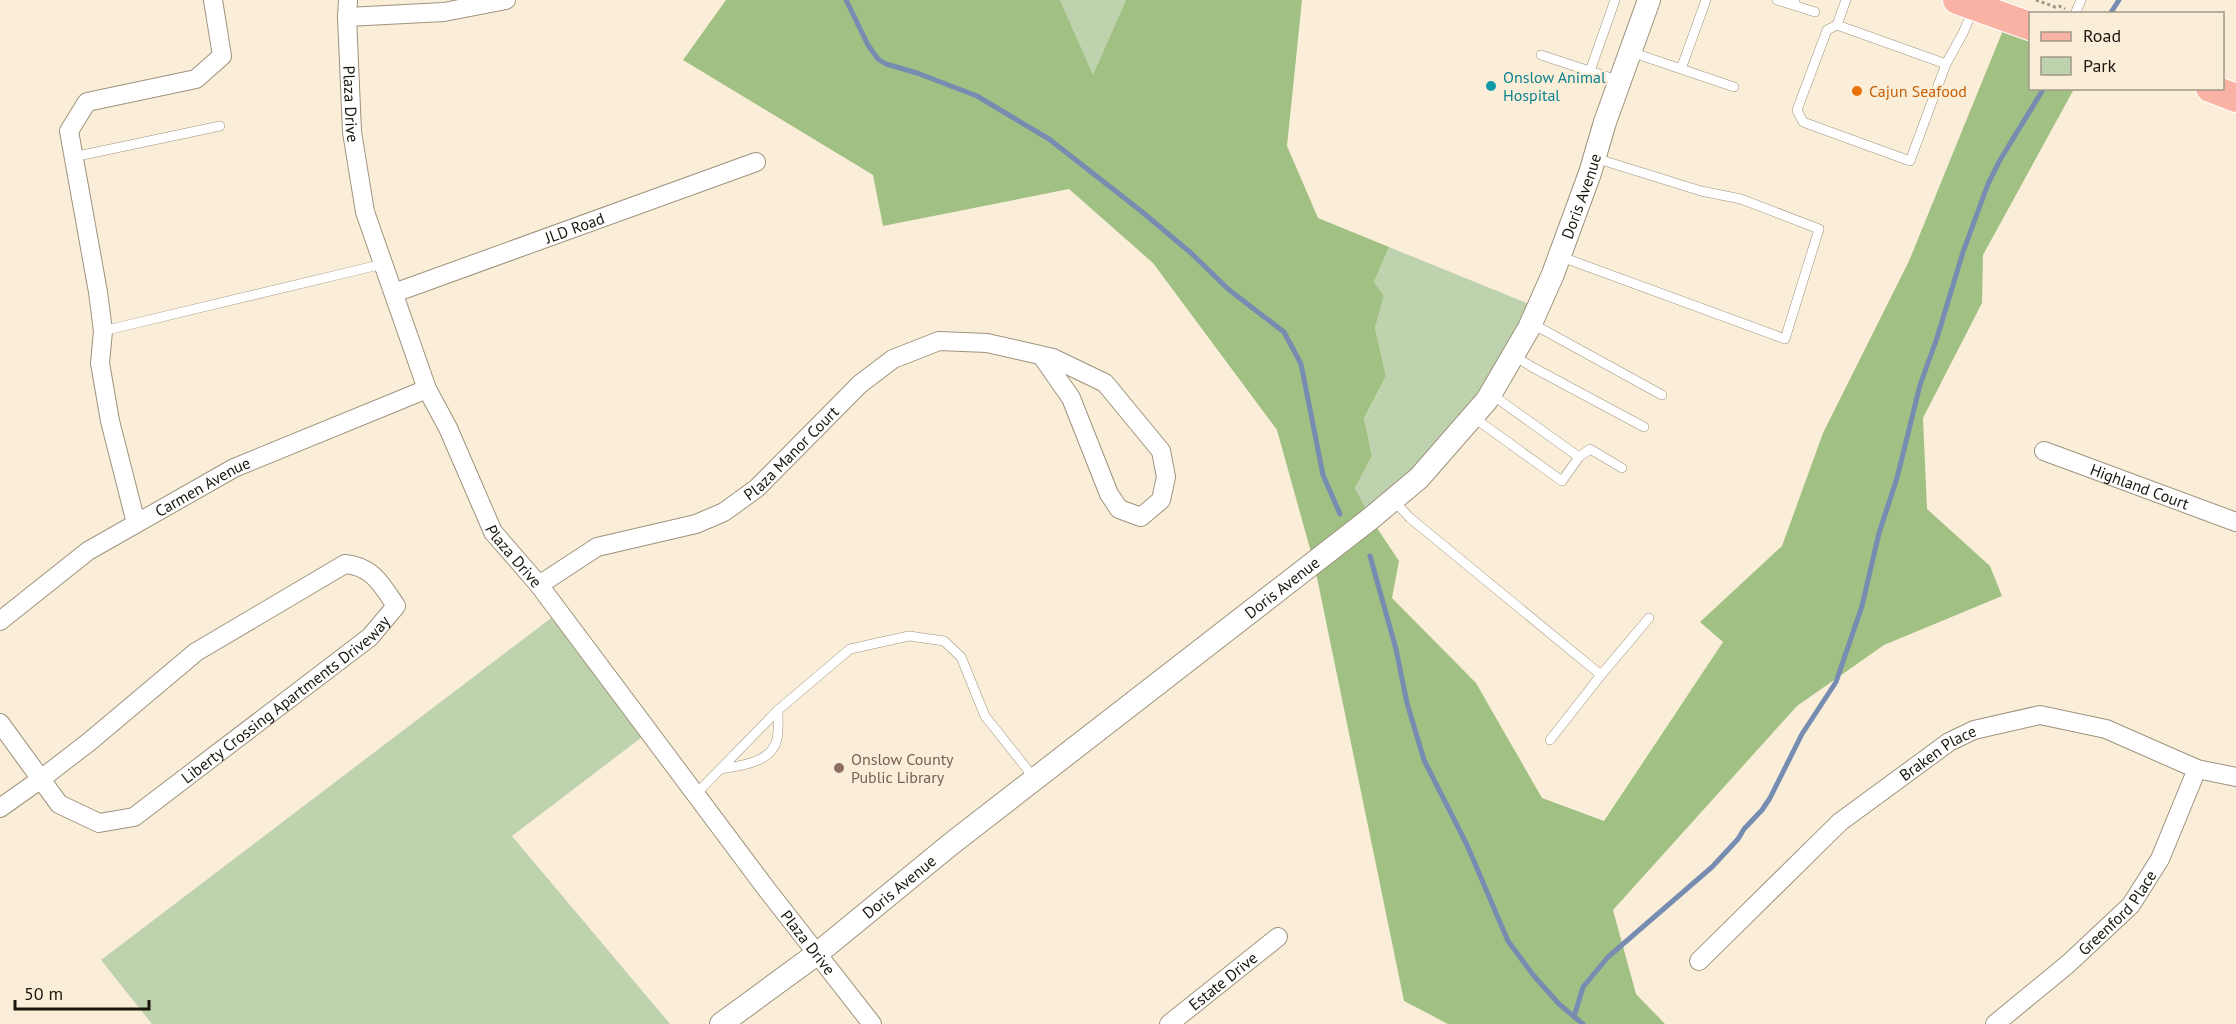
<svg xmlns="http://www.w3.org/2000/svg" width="2236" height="1024" font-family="'PT Sans',sans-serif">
  <rect width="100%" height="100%" fill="#fbeed8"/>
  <path fill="#bed2ad" d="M1060,0H1126L1093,76Z
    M1389,247L1539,308L1487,400L1370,519L1355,488L1372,456L1364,420L1386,376L1375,328L1384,296L1374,282Z
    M559,612L650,731L512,836L670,1024H152L101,960Z"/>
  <path fill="#a1c084" d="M726,0H1060L1093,75L1126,0H1302L1287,146L1318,218L1389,247L1374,282L1384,296L1375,328L1386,376L1364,419L1372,456L1355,488L1371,519L1399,561L1392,598L1476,683L1542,798L1604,821L1723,642L1700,622L1782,546L1823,433L1909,261L2008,18L2030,26V88L2074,89L1983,255L1982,303L1923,418L1927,509L1990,566L2002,596L1884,645L1797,706L1613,910L1636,994L1665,1024H1448L1404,1001L1314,563L1277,430L1153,263L1069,189L883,226L873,175L683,60Z"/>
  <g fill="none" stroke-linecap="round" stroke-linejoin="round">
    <path stroke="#778cb1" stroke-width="5" d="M846,0L868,45L878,59L886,64L917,73L977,96L1049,139L1141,211L1191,253L1228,289L1284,332L1301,364L1323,475L1340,514
      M2110,14L2119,0
      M1370,556L1396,649L1407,703L1424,760L1467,845L1508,941L1534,976L1559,1004L1583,1024
      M1574,1017L1583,987L1608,957L1712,867L1738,839L1744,829L1762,810L1770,798L1802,734L1836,682L1862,606L1879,533L1897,478L1920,385L1937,338L1963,252L1988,184L2000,160L2044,88"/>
    <g stroke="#9e937e" stroke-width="10">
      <path id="service" d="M1777,0L1793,5L1795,0
        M1793,5L1815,12
        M2075,14L2081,0
        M1837,25L1846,0
        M1631,52L1681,69L1706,0
        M1541,55L1620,81
        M1946,64L1837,25L1827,30L1797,110L1803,122L1910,161L1946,64L1963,33L1973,10
        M1681,69L1734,87
        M1590,71L1615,0
        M73,157L220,126
        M1559,256L1785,339L1819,229L1741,199L1701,191L1595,158
        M1531,323L1662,395
        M103,331L383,264
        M1513,355L1532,367L1644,427
        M1473,417L1562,481L1579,457L1491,394
        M1579,457L1590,449L1622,468
        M1394,501L1410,518L1601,675
        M1550,740L1601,675L1649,618
        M720,769C739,766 772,763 777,739C779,731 778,719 778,710
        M696,794L778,710L850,649L909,636L944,641L961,657L985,716L1035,779"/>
    </g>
    <g stroke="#9e937e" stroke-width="20">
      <g id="minor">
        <path id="s1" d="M348,0L347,17L352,132L365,212L427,389L448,428L493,532L539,585L768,891L872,1024"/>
        <path d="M347,17L444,12L506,0"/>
        <path id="s2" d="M394,293L756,162"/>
        <path id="s3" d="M2044,451L2236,522"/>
        <path d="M136,523L110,421L100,363L103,331L98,292L69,131L87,102L196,79L222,56L213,0"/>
        <path id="s4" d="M539,585L597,547L696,524L724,512L757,488L860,384L893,359L939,341L987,343L1053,358L1105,383L1161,451L1166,477L1161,500L1141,517L1119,509L1109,494L1071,398L1041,355"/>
        <path id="s5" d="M0,621L88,551L234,468L427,389"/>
        <path id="s6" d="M0,723L59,804L99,823L134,817L370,637L396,606C382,585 372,566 345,564L196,652L89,742L41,779L0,808"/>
        <path id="s7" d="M1699,961L1840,822L1949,742L1974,730L2040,715L2106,729L2197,769L2236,777"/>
        <path id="s8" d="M1169,1024L1278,937"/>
        <path id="s9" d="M1995,1024L2068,964L2131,905L2160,859L2197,769"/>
      </g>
    </g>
    <g stroke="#9e937e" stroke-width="24">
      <g id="tertiary">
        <path id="s10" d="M721,1024L818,953L951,844L1370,519L1419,478L1487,400L1529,328L1553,274L1590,173L1605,122L1649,0"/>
      </g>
    </g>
    <g stroke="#fff" stroke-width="30">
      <path id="primary" d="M1957,0L2030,26
        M2210,88L2236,98"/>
    </g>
    <path stroke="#9e9585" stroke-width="3" stroke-dasharray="3 3" stroke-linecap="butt" d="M2036,0L2055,7L2059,6L2065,9"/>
    <use href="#service" stroke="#fff" stroke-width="9"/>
    <use href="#minor" stroke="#fff" stroke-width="18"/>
    <use href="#tertiary" stroke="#fff" stroke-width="22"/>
    <use href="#primary" stroke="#fab2a4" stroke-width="28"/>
  </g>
  <circle fill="#0f9aa8" stroke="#fbeed8" stroke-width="2" cx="1491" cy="86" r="6"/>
  <circle fill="#e8710a" stroke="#fbeed8" stroke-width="2" cx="1857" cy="91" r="6"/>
  <circle fill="#8d6e63" stroke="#fbeed8" stroke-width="2" cx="839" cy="768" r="6"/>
  <g text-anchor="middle" stroke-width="4.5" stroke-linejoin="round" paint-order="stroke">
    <g font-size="16" fill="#0d838f" stroke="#fbeed8" text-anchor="start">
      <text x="1503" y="83">Onslow Animal<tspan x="1503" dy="18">Hospital</tspan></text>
    </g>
    <g font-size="16" fill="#c56008" stroke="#fbeed8" text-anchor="start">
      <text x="1869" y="97">Cajun Seafood</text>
    </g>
    <g font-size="16" fill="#1b170f" stroke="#fbeed8">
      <text dy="6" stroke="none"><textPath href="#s1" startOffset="104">Plaza Drive</textPath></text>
      <text dy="6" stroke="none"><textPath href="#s10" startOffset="1215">Doris Avenue</textPath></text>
      <text dy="6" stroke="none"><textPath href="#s2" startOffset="192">JLD Road</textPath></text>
      <text dy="6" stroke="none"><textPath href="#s4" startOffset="291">Plaza Manor Court</textPath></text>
      <text dy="6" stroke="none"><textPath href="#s5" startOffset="244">Carmen Avenue</textPath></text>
      <text dy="6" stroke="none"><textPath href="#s3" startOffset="102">Highland Court</textPath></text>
      <text dy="6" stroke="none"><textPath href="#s1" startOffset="590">Plaza Drive</textPath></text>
      <text dy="6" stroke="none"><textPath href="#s10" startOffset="711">Doris Avenue</textPath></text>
      <text dy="6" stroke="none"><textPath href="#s6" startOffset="372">Liberty Crossing Apartments Driveway</textPath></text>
      <text dy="6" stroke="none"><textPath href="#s7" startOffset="318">Braken Place</textPath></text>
      <text dy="6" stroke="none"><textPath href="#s10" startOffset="225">Doris Avenue</textPath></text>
      <text dy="6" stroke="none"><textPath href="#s9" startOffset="166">Greenford Place</textPath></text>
      <text dy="6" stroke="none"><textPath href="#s1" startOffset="1076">Plaza Drive</textPath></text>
      <text dy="6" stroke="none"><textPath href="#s8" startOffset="69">Estate Drive</textPath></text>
    </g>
    <g font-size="16" fill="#785e54" stroke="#fbeed8" text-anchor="start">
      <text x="851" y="765">Onslow County<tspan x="851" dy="18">Public Library</tspan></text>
    </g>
  </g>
  <rect x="2029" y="12" width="195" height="78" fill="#fbeed8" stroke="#a19888" stroke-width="1.5"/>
  <rect x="2041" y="32" width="30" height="9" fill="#fab2a4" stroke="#a19888" stroke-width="1.5"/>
  <text x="2083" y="42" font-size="18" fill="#1b170f">Road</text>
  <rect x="2041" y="57" width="30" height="18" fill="#bed2ad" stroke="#a19888" stroke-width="1.5"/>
  <text x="2083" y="72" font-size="18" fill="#1b170f">Park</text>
  <path d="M15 1000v9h134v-9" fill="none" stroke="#1b170f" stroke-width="3"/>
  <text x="24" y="1000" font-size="18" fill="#1b170f" stroke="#fbeed8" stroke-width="4.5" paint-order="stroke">50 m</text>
</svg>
